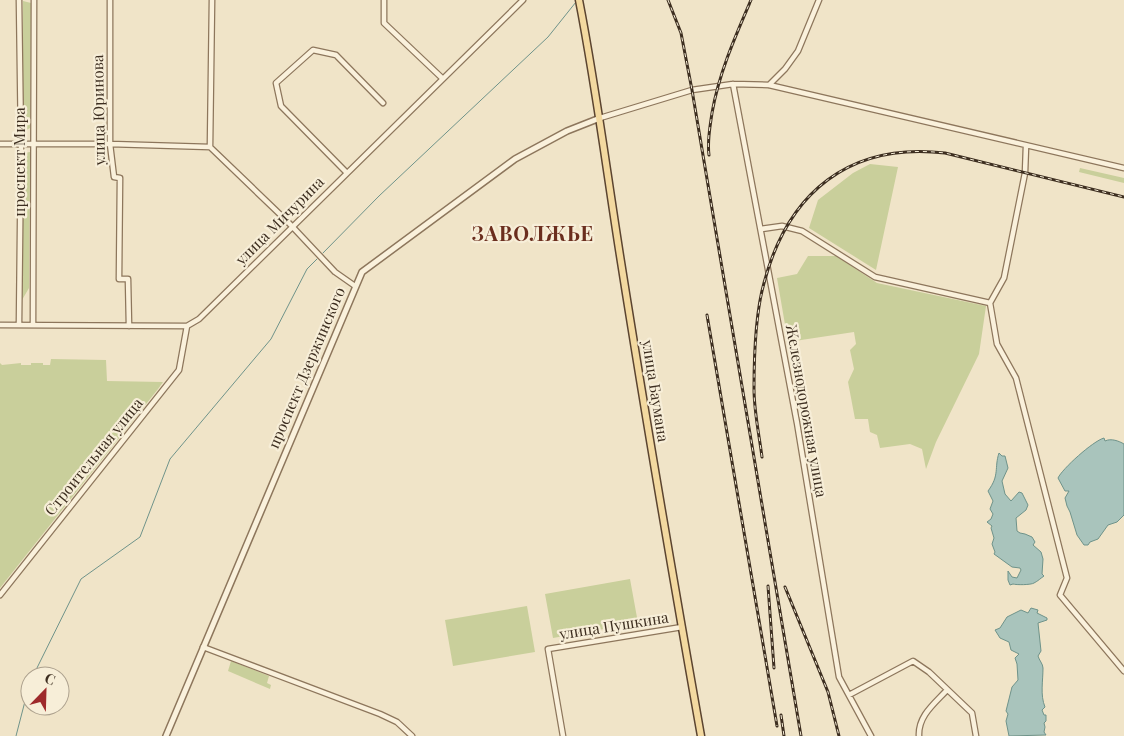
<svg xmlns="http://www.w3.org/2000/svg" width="1124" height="736" font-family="'Playfair Display',serif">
  <rect width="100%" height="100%" fill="#f0e4c8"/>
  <path fill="#c9cf9b" d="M23,1L31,3L30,128L23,132Z
    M30,152L29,288L22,300L23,153Z
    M870,164L898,167L876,270L809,228L818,200L853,173Z
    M1080,168L1124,178V183L1079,172Z
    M808,256H836L877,283L986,306L979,354L936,442L926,469L922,449L910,444L880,448L877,435L870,432L868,419H855L848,382L854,369L850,350L856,344L854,332L788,342L777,278L797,274Z
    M51,359L106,360L107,381L163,382L158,389L0,588V363L2,365L21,363V365H31V363H43V365H50Z
    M630,579L638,623L553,638L545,594Z
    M527,606L535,652L453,666L445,620Z
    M231,661L269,676L267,683L271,685L270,689L228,671Z"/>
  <path fill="#a9c4bc" stroke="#6f938a" d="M1104,438L1105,441C1111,438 1119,441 1124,444V515L1117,522L1108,525L1098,539L1090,542L1088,545H1084L1077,535L1070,512L1067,506L1065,498L1069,491H1065L1058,478C1062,469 1093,441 1104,438Z
    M999,453L1002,456H1005L1008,468L1002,481L1005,494L1011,501L1019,492L1022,493L1028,505L1026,510L1016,518L1017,531L1020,533L1025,534L1032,537L1035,542L1033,545L1041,552L1043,559L1042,574L1044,576C1041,578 1038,581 1034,583C1031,585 1016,585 1013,584L1010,585L1008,580V571L1012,577L1017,578L1021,570L1020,568L1012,567L994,554L995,552L992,544L994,538L991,528L992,526L987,522L991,519L993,514L990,509L993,501L988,491C1000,475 994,468 999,453Z
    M1031,608L1038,610L1037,613L1047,618V620L1038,623L1041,651L1038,656C1039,660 1043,664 1043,668C1043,681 1040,695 1045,707L1042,710L1044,715H1046V721L1044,723L1045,727L1044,732L1046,735L1009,736L1006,721L1008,714L1006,711L1012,687L1018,680L1017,664L1015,658L1019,654L1011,650L1009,642L1000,638L995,630L1000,628L1007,617L1021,610L1028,613Z"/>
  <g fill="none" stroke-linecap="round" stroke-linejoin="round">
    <path stroke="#6f938a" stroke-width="1" d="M323,253L379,196L548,37L576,2
      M33,676L81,579L140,537L170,459L271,339L307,269L317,259
      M16,736L30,682"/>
    <g stroke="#8d765c" stroke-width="7">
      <path id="minor" d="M19,0L21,144L19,325
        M110,0V144L114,177L120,178L119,279H128L129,326
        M212,0L210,147L287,221L335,272L355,286
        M384,0V23L442,78
        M733,84L797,423L839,677L871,736
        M769,85L785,69L798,51L819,0
        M600,118L692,90L733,84L769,85L1124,168
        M0,144H110L210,147
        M346,172L281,106L276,83L313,50L336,55L383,103
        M761,229L782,226L802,231L875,277L990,303L997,344L1016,378L1067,578L1060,595L1124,671
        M990,303L1004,278L1025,173L1026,146
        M0,325L187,326L199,319L523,0
        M33,325L34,0
        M0,595L179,370L187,326
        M203,647L380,714L397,722L412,736
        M849,695L913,661L929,672L972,713L976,736
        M563,736L548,649L682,627
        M919,736C918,716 934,704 947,690"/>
    </g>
    <g stroke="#8d765c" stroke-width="8">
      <path id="tertiary" d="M166,736L362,272L515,159L567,131L600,118"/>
    </g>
    <g stroke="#5b4430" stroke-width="9">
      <path id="primary" d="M579,0C596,87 607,174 621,262C646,420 673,578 701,736"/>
    </g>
    <use href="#minor" stroke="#faf1dc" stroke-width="4.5"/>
    <use href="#tertiary" stroke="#faf1dc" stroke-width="5"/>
    <use href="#primary" stroke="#f3d9a0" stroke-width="6"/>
    <g stroke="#3d2e20" stroke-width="3">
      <path id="rail" d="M668,0L681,33L692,90L801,736
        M709,155C707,141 710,127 712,113C719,73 735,37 751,0
        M707,315L777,726
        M762,457C759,434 754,411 754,389C754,358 756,311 764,283C788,192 850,142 945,153L1124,197
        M768,586L774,668
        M785,587L828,692L839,736
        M781,715L784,736"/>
    </g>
    <use href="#rail" stroke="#f7eed8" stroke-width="1" stroke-dasharray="4" stroke-linecap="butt"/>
  </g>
  <g text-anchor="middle" stroke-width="4.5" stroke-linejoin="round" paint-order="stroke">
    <g font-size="15" fill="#3d2e20" stroke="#f7eed8">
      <text transform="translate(99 110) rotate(-91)" y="5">улица Юринова</text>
      <text transform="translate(20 162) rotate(-90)" y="5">проспект Мира</text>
      <text transform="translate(280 221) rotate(-45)" y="5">улица Мичурина</text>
      <text transform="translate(307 368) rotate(-67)" y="5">проспект Дзержинского</text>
      <text transform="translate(655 391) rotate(81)" y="5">улица Баумана</text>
      <text transform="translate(806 411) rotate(80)" y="5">Железнодорожная улица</text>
      <text transform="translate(94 457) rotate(-51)" y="5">Строительная улица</text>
      <text transform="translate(614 626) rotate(-9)" y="5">улица Пушкина</text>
    </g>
    <g font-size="20" font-weight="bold" letter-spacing="1" fill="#6b2e1e" stroke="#f7eed8">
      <text x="533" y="241">ЗАВОЛЖЬЕ</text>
    </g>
  </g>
  <g transform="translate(45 691) rotate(23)"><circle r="24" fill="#f7eed8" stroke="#ada18e"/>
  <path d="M0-4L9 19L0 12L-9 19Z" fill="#9e2a2b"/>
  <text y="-8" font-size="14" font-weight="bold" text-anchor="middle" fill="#3d2e20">С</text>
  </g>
</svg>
